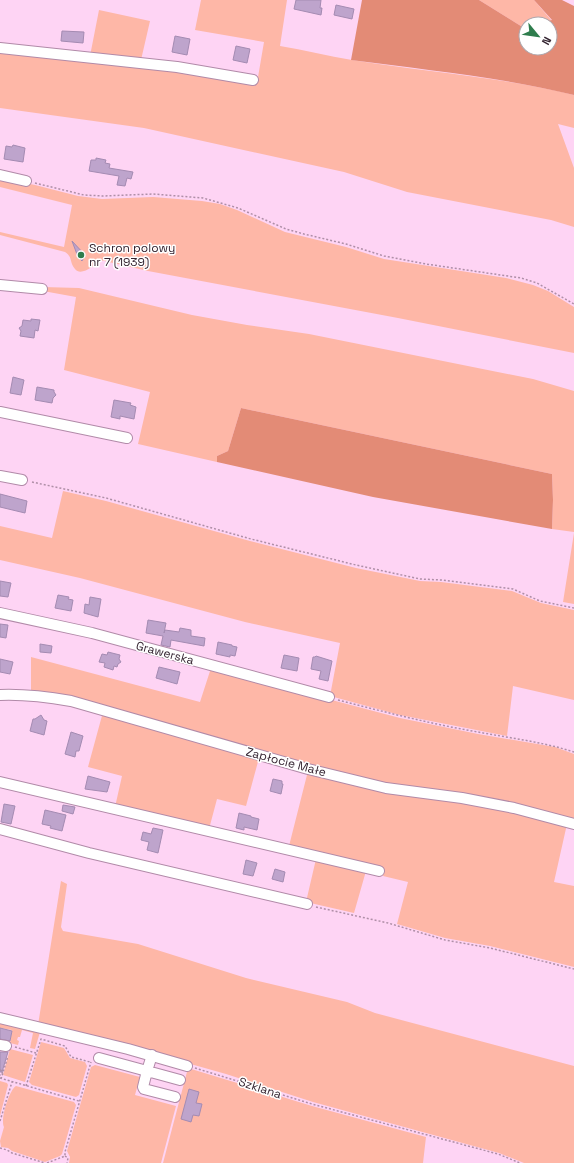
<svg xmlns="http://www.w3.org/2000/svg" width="574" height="1163" font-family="'Space Grotesk',sans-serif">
  <rect width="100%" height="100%" fill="#fed4f4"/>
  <path fill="#feb7a7" d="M201,0H287L280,46C304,50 328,56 352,60C426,72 501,77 574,95V128L558,124L574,168V227L551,220L407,192L344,172L144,128L0,108V51L85,60L257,83L264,42L195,30Z
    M479,0H534L552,21L539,24H526V27L524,28Z
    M99,10L150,21L141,60L90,56Z
    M0,178L35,185L78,196L102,199L153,197L202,201L220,204L237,210L285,232L346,247L384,259L506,278L533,285L548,291L574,307V353L398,318L148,271L100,260C95,265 81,277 75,269C69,262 73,257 65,252L0,235V232L64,247L72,205L0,187Z
    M43,287L79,288L192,315L247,325L309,334L533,379L574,391V532L552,529L553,500L552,474L241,408L228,451L217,456V462L138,444L150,392L64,370L76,297L43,291Z
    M63,491L106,501L250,541L356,568L420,581L441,582L512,591L541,603L574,610V700L513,686L507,736L400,715L330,696L340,643L245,622L80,578L0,560V526L52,538Z
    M574,533V604L563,602Z
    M31,657L200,702L211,668L400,718L478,734L555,747L574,754V822L387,786L31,693Z
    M103,712L259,758L246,806L217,799L209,829L115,807L122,776L88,767Z
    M308,771L461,800L567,824L554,882L574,886V967L490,946L445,938L397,924L408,882L383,876L384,871L289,846Z
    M316,859L366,871L354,913L306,902Z
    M61,881L67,884L61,927L63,931L138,944L246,978L347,1002L375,1013L574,1066V1163H524L499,1153L313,1102L226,1074L187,1063L38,1025Z
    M0,1023L40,1032L35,1049L30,1048L33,1033L22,1030L20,1037H18L17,1040L19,1041L18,1045L10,1043L12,1030L0,1028Z
    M41,1042L64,1048L70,1058L85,1062L87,1066L79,1095L76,1097L32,1085L29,1082Z
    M10,1049L33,1055L25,1082L3,1075Z
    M95,1065L140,1077L135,1095L176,1106L161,1163H69L70,1157L67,1151L91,1067Z
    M188,1068L312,1106L426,1137L423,1163H163Z
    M0,1081L7,1083L8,1085L0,1116Z
    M16,1086L74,1102L76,1105L62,1154L60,1156L45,1162L12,1151L8,1148L1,1147L0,1141L4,1127C0,1120 9,1090 16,1086Z"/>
  <path fill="#e38b76" d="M362,0H479L524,28L526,27V48H550V24H539L552,20L534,0H562L574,6V95C501,77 426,70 351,60Z
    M241,408L552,474L553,500L552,529L373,497L217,462V456L228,451Z"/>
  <path fill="#bea4cc" stroke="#a48bb2" d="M296,0H321L320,8H322L321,15L294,9Z
    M336,5L354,9L352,19L334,15Z
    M62,31L84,32L83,43L61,41Z
    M175,36L190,39L187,55L172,52Z
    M236,46L250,49L247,63L233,60Z
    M13,145L25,148L23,162L4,159L6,146L12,147Z
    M96,158L106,160L105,163L110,164L109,168L133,172L131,179L127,178L125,186L117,185L119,176L89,171L91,160H96Z
    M72,241L85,255L82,261L78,257Z
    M31,319L40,320L38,331L35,330L34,338L20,336L21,331L19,328L22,326L23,320L31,321Z
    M13,377L24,380L21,395L10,393Z
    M37,387L54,390V392L56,395L53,398L52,403L35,400Z
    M114,400L131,403L130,405L136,407L134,419L120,416V419L111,417Z
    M0,494L27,501L25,513L0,507Z
    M0,581L11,583L8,597L0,596Z
    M58,595L69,597L68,599L73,600L71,611L55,608Z
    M90,597L101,599L98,617L84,613L85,604L89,605Z
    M148,620L166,623L164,633L165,630L179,632L180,628L191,630V636L205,638L204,646L171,640L170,647L161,645L163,636L146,633Z
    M0,624L8,625L6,638L0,637Z
    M218,642L232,645V646L237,647L235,656L230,655V657L216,654Z
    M40,644L52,646L51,653L40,652Z
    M108,652L120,655L119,659L121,662L118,664L117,667L114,666L113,670L104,667L105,663L99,662L102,654L107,655Z
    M284,655L299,658L297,671L281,668Z
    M316,656L332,661L328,681L319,679L321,671L311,669L313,657H315Z
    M0,659L13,662L10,674L0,672Z
    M159,667L180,672L177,684L156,678Z
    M41,715L44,720L47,721L44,735L30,731L33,719H35Z
    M71,732L83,736L79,751H76L75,757L65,754Z
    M88,776L110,782L107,792L85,789Z
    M273,779L282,781V784H283L281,794L270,791Z
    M4,804L15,806L11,824L1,822Z
    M63,805L75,807L73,814L62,811Z
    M45,810L66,815L62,831L50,828L51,826L42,824Z
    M239,813L251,816V817L259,819L257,830L244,827V830L236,828Z
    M153,828L163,830L158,853L147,850L149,842L141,840L143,832L151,834Z
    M246,860L257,863L253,876L243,874Z
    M275,869L285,872L283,882L272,879Z
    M0,1028L12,1031L10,1041L0,1039Z
    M0,1052H8L2,1072H0Z
    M189,1089L199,1092L196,1103L202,1104L199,1116L193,1115L191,1122L181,1119Z"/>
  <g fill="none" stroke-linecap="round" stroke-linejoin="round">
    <g stroke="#b18aa8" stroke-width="12">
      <path id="minor" d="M0,48L177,67L253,80
        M0,175L26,181
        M0,285L42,289
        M0,412L127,438
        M0,476L22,480
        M0,613L92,633L329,697
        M0,695C24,694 48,697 71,701L308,769L386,788L462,798L514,808L574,824
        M0,782L379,871
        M0,829L89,853L307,904
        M0,1018L128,1049L187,1066
        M0,1045L6,1046
        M99,1058L147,1071L152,1055
        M175,1097L144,1089L143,1087L147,1071L180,1080"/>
    </g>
    <path stroke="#af8fa7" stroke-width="1.5" stroke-dasharray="2 2" stroke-linecap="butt" d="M35,183L84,195L103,196L153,194L203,198L238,208L286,229L304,234L346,244L384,256L426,264L521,278L537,283L574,304
      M32,482L106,498L251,539L356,565L420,579L442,580L513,589L540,601L574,608
      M338,700C385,712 431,724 478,732C510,738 543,742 574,752
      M316,907L388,923L445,940L490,948L574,969
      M15,1047L36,1053
      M195,1068L312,1104L498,1154L520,1163
      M0,1070L3,1071L1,1075H0
      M0,1078L79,1101
      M1,1079L8,1056
      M26,1086L41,1039L65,1046L71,1057L90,1062
      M0,1121L12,1082
      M0,1148L7,1150L12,1153L45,1163
      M65,1156L68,1158L67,1163
      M47,1163L65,1156V1152L91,1062"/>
    <use href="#minor" stroke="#fff" stroke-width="10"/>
  </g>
  <circle fill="#2e7d4d" stroke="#fff" stroke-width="1.5" cx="81" cy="255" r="4"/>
  <g text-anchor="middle" stroke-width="3" stroke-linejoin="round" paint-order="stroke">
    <g font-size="12" fill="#342431" stroke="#fff" text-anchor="start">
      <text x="89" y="252">Schron polowy<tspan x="89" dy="14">nr 7 (1939)</tspan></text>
    </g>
    <g font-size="12" fill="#342431" stroke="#fff">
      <text transform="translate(165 653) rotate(15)" y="4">Grawerska</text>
      <text transform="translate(286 762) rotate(15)" y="4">Zapłocie Małe</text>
      <text transform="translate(260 1088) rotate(18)" y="4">Szklana</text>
    </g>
  </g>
  <g transform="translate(538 36) rotate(119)"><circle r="19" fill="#ffffff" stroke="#aea7ad"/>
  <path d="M0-3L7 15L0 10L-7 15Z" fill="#2e7d4d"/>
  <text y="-6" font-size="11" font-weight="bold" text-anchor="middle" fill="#342431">N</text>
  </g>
</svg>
